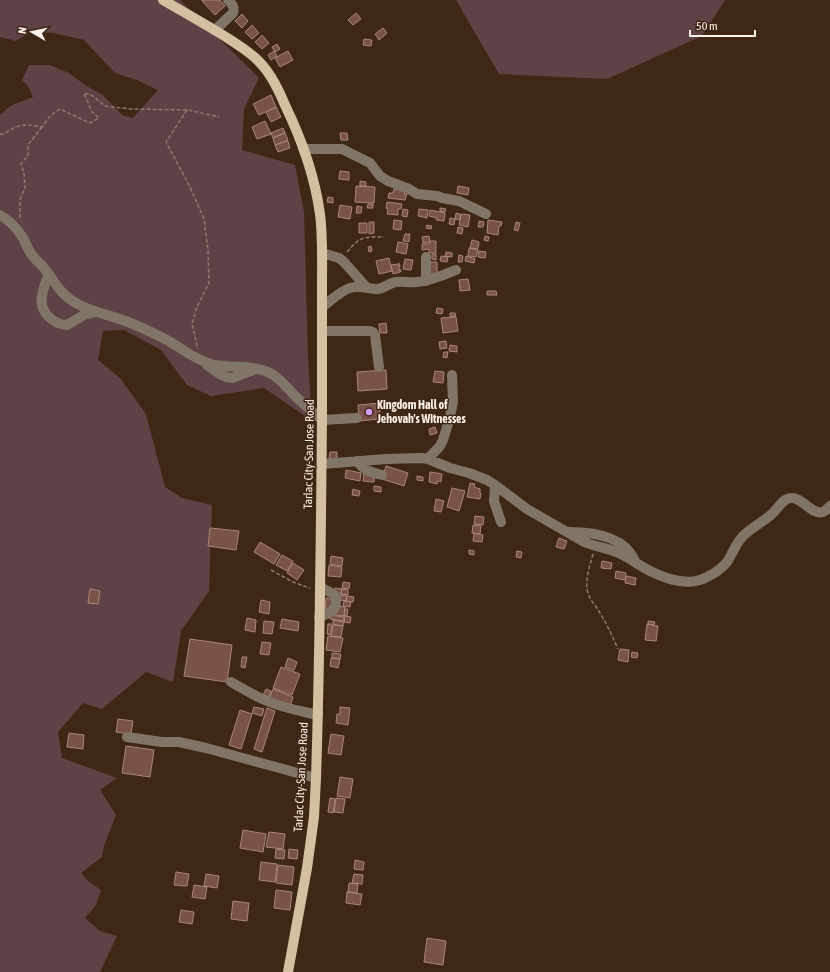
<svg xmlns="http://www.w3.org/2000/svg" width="830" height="972" font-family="'Asap Condensed',sans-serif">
  <rect width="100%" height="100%" fill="#3f2715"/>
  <path fill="#5f4245" d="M0,0H180L259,78L244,109L242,150L295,165L304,212L308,356L312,421L264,388L211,396L187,385L161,350L124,330L103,331L98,360L120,378L146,414L165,487L182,498L212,505L209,591L181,631L173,682L146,672L102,709L83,703L58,732L62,758L117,778L100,790L116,815L104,846L102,857L81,873L88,881L101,890L96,905L85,918L100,931L117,936L100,972H0V115L10,106L33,97L28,86L22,80L29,65H49L69,73L85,85L103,95L122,115L133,118L158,90L137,80L115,73L84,40L53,33L31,32L16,41L0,37Z
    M456,0H725L702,36L607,79L499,74Z"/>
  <path fill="#7a5248" stroke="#a9857b" d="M202,0H220L225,6L215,15L202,1Z
    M356,13L361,19L353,25L348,20Z
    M242,14L248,21L242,28L235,21Z
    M252,25L259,33L252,39L245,32Z
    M383,28L387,33L379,40L375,34Z
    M262,35L269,43L262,49L255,42Z
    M364,39L372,40L371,46L363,45Z
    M277,44L280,49L275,52L272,47Z
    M274,51L277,56L271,60L268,55Z
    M288,51L293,60L280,67L275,58Z
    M271,95L276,107L259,115L253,104Z
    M276,107L281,117L271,122L266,112Z
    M265,121L271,134L257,139L252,127Z
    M283,128L285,133L273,138L271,133Z
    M285,133L288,140L275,145L273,138Z
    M340,133H347L348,140H341Z
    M288,141L290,148L278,152L275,145Z
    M340,171L349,172V180L339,179Z
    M360,181L366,182V186H360Z
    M356,186L375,187L374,203L355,202Z
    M458,186L469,188L468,195L457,193Z
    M394,189L405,191L404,194H407L405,200L388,198L389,193H393Z
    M328,197L333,198V203L327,202Z
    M387,202L402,204L401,209H398V215L387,214L388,209L386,208Z
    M368,204H373V208H367Z
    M340,205L352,207L350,219L338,217Z
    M357,206L362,207L361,213H356Z
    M440,208L446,209L445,212L440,211Z
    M403,209L408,210L407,217L402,216Z
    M419,209L428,210L427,218L418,216Z
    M430,210L445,213L444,221L436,220L437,218L429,216Z
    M456,213L460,214V220L455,219Z
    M461,214L470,215L468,227L459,225Z
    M450,218L455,219L454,225L449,224Z
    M394,220L402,221L401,230L393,229Z
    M488,220L502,222L501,226H499L498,235L487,233Z
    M479,221L484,222L483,227H478Z
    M369,222H374V233L369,234Z
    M516,222L520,223L518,231L514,230Z
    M359,223H367V233H359Z
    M427,225L432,226L431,229L426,228Z
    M458,227L463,228L462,234L457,233Z
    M405,234H410L409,242L403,241Z
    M429,236L430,242L423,243L422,237Z
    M485,236L489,237L488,241L484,240Z
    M472,240L479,242L478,249L470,248Z
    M430,241H436V253H429V249L422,250V244H430Z
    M398,242L408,244L406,254L396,252Z
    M371,246L372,251L369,252L368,247Z
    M469,248L478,250L476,257L468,256Z
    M479,251L486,252L485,258L478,257Z
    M446,252L452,253V257L445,256Z
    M432,254H436V260L432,259Z
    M459,255L463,256L462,262H458Z
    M441,256L448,257L447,262L440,261Z
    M466,256L475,259L474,263L465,261Z
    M389,258L392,271L379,274L376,261Z
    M405,259L413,260L411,270L403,269Z
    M428,262H437V275L429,276Z
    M398,264L400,272L393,274L391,265Z
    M468,279L470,290L460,291L459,280Z
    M487,291H496L497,295H487Z
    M437,308L443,309L442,314L436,313Z
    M450,313H455L456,316L450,317Z
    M456,317L458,331L443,333L441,318Z
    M386,323L387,333H380L379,324Z
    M446,341L447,348L440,349L439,342Z
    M450,345L457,346V352L449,351Z
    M444,352H448L447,358L443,357Z
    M386,370L387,389L358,391L357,372Z
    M435,371L444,372L443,383L433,382Z
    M380,403V419L359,421L358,405Z
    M435,427L437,433L430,435L429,429Z
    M330,452H337V460L329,459Z
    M386,466L408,473L404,486L382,479Z
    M346,470L361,473L360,481L345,478Z
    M430,472L442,474L441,482L437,481V484L429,482Z
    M364,473L375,474L374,482L363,481Z
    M417,476L423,477V481L417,480Z
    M470,483L475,484L474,487L480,489V493H481L480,499L467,497Z
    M374,486L381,487V492L374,491Z
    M452,488L465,491L459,511L447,507Z
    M353,489L360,491L359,496L352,495Z
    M436,499L444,501L441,512L434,511Z
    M475,516L484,517L483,525L474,524Z
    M473,525L481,526L480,534L472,533Z
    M210,528L239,531L236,550L208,546Z
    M474,533L483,535L482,542L473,541Z
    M559,538L567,541L564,549L556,547Z
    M260,542L280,554L274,564L254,552Z
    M469,550L474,551V555L469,554Z
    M517,551L522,552L521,558L516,557Z
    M282,555L293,561L287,571L276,565Z
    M331,556L343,558L342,566L330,564Z
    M602,561L612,563L611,569L601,568Z
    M293,563L304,570L297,580L287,573Z
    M329,565L342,567L341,577L328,576Z
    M616,571L626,573L625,580L615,578Z
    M626,576L636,578L635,585L625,583Z
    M343,582L350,583L349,589L342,588Z
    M335,588L342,589L341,594L334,593Z
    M90,589L100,591L98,604L88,603Z
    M342,589L348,590V595L341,594Z
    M340,595L347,596L346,601L340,600Z
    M347,596L354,597L353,602L346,601Z
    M326,598L335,600L333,609L325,608Z
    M261,600L270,602L269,614L259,612Z
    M344,601L351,602L350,607L343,606Z
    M337,606L345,607L344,616L335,615Z
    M345,609H348L347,616H344Z
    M330,615L344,617V621L330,619Z
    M345,616L351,617L350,623L344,622Z
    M247,618L256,620L255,632L245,630Z
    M282,619L299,622L298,631L280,628Z
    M333,620L344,622L343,626L333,624Z
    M264,621L274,622L272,634L263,633Z
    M648,621L655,622L654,625L648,624Z
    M328,624H332L331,635L327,634Z
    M647,624L658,626L656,641L645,640Z
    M333,625L343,626L341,637L331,636Z
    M328,636L343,638L340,652L326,650Z
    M190,639L232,645L227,682L184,676Z
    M262,642L271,643L269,655L260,654Z
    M620,649L629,650L628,662L618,660Z
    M632,652L638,653L637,658L631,657Z
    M332,653L341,654L340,659L332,658Z
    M242,657H247L245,668L241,667Z
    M288,658L297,662L294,670L285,667Z
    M331,658L340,659L338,668L330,666Z
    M281,667L300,674L292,695L273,688Z
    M266,689L271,691L269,697L263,695Z
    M273,689L293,697L290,707L269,699Z
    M254,707L264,709L262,716L252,713Z
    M340,707L350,708L348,725L336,723L337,714H340Z
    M267,708L275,711L262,752L254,749Z
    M240,710L252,714L241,749L229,745Z
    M118,719L133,721L131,734L116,732Z
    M69,733L84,735L83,749L67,747Z
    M331,734L344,736L341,755L328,753Z
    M126,746L154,750L150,777L122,773Z
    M340,777L353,779L350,798L337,796Z
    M330,798L335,799L333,813L328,812Z
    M336,798L345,799L343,813L334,812Z
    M243,830L266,834L263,852L240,848Z
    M269,832L285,834L283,849L266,847Z
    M276,849L285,850L284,859L275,858Z
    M289,849L298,850L297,859L288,858Z
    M355,860L364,862L363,870L354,869Z
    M261,862L277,864L275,882L259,880Z
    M278,865L294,867L292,885L276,883Z
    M176,872L189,874L187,886L174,885Z
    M206,874L219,876L217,888L204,886Z
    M354,874L363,875L362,884L352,883Z
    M349,883L358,884L357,893L348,892Z
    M194,885L207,887L205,899L192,897Z
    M276,890L292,892L290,910L274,908Z
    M347,892L362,894L360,905L346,903Z
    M233,901L249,903L247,921L231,919Z
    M181,910L194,912L192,924L179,922Z
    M427,938L446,941L443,965L424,962Z"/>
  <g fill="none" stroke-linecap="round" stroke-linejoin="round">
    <path stroke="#8e7a6c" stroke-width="1.5" stroke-dasharray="4 2" stroke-linecap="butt" d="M187,110L166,142L190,187L204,219L208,250L209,283L197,307L192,324L198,349
      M0,134C5,135 7,131 12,129C23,123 30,125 42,127L51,115L60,109L90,123L99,118L92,112L84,93L93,96L105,106L130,109L188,110L219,117
      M20,218V199L25,188L24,173L21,164L28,155V145L42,127
      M347,252C361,236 362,237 384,237
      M399,263L401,272
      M593,554C590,565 586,576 587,588C588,599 595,604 600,613C607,625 613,637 618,649
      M271,570L293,582L310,588"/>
    <path stroke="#807668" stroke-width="10" d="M215,30L233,13C235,7 232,4 228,0
      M303,149H342L370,163L380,176L388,181L409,189L417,194L437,196L442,198L459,201L486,214
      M0,215C9,220 18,230 23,238C26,243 27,248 30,252C33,258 39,262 44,268C54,280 59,293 74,302C92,313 113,315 133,324C143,328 153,333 163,338C179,346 193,359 211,364C230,369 252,364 270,373C280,378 287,388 295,396C303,404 313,412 322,420L357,418
      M322,253L339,258L344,262L367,288
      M49,275C46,281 43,289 42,296C39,311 52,324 67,325L84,315L94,312
      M426,281V257
      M322,307C331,301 340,291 350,288C360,285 369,289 378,289C385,288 389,283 396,282C403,281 410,283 417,282C431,281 444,275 456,270
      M323,331H369L373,332L375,335L379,367
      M207,365C215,370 222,378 232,378L253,370
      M428,459L440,446L443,440L450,417L453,402L452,375
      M357,461C364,471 370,472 382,475
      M322,464L386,459L421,458L428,459L450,468L469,473L487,480L495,485L527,509L584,542C596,547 609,548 621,554C631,559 640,566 650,571C664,578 684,585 700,580C706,578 711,575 716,572C720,569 724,566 727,562C733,553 736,543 743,536C752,527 763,522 772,514C777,509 780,504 785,500C800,491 810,516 823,512C826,511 828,508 830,506
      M495,485L494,501L501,522
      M569,532C592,532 623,536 634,559
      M319,617C327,614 337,611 336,601C336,598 336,597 334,595C330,591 324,590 320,587
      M231,682C243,689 255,696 267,701C283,708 301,711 318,715
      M127,737L162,742H179L206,748L316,778"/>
    <path stroke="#d4c0a1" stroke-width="10" d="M163,0C185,13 207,25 229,39C243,48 257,57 267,71C275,82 280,93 285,105C301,138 315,178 320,214C323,237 322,262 322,286C322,328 322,371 322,413C321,535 320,656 316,778L314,817L307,868L288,972"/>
  </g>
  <circle fill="#d19dfe" stroke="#3f2715" stroke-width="1.5" cx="369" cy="412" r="4"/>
  <g text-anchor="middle" stroke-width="3" stroke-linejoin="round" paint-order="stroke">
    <g font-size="12" font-weight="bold" fill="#fdf0e7" stroke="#3f2715" text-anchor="start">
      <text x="377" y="409">Kingdom Hall of<tspan x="377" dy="14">Jehovah's Witnesses</tspan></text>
    </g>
    <g font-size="12" fill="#fdf0e7" stroke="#3f2715">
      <text transform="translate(309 454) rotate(-89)" y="4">Tarlac City-San Jose Road</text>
      <text transform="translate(301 777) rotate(-87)" y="4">Tarlac City-San Jose Road</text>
    </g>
  </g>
  <g transform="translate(32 32) rotate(279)" stroke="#3f2715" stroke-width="3" paint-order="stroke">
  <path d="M0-3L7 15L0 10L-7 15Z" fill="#fdf0e7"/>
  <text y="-6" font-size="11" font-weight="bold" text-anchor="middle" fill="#fdf0e7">N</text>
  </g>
  <path d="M690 30v6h65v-6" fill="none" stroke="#fdf0e7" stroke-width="2"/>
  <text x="696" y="30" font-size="12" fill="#fdf0e7" stroke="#3f2715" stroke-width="3" paint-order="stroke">50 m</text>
</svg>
